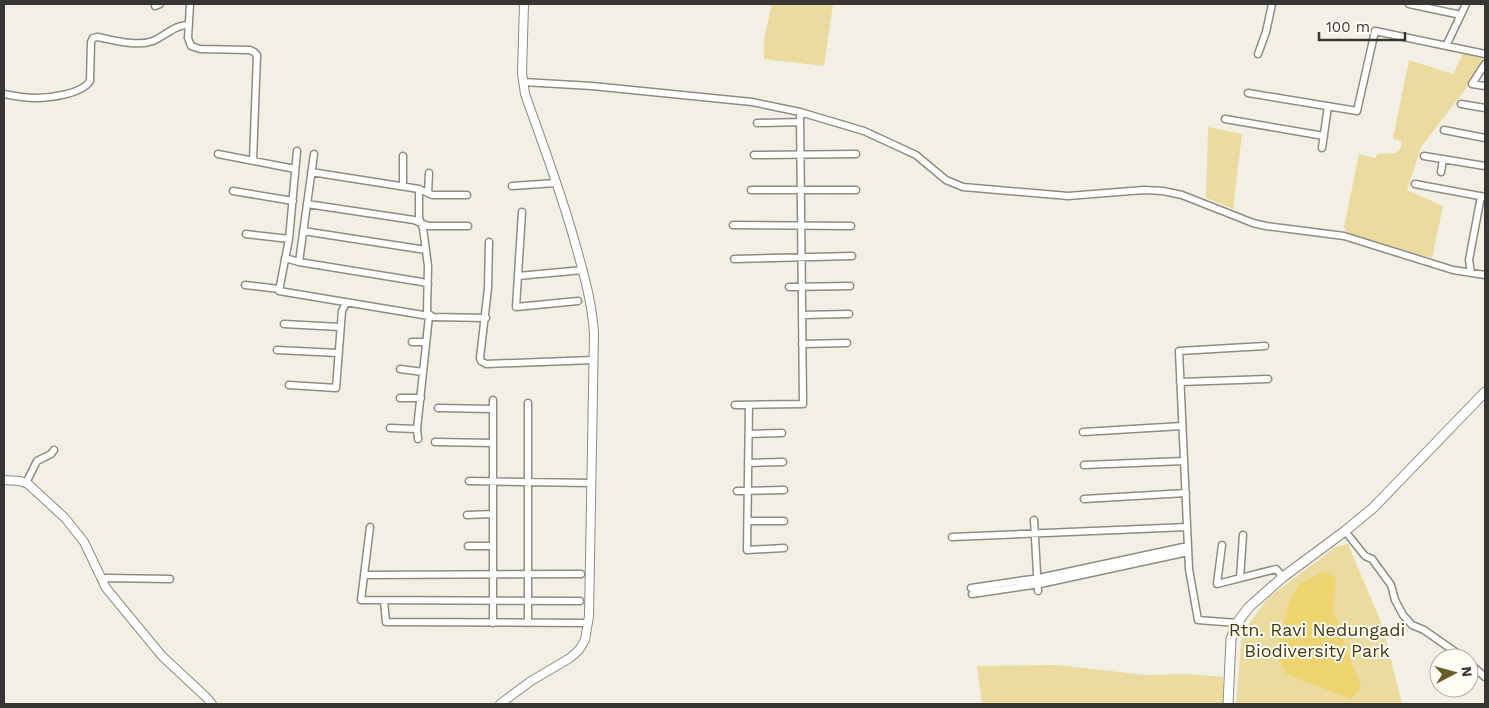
<svg xmlns="http://www.w3.org/2000/svg" width="1489" height="708" font-family="'Work Sans',sans-serif">
  <rect width="100%" height="100%" fill="#f2f0e4"/>
  <path fill="#ebdb9f" d="M772,4H833L824,66L764,59V39Z
    M1463,54L1485,59L1464,91L1421,147L1407,190L1443,206L1432,258L1349,235L1344,227L1359,154L1375,158L1378,154L1396,153L1401,148V141L1393,139L1409,60L1453,74Z
    M1208,127L1242,134L1233,209L1206,198Z
    M1348,544L1383,627L1402,704H1236L1242,633L1269,597L1336,547Z
    M1057,665L1145,675L1188,674L1223,677V704H982L977,666Z"/>
  <path fill="#eed470" d="M1324,571L1336,578L1333,611L1361,687L1351,699L1286,674L1275,649L1290,600L1301,583Z"/>
  <g fill="none" stroke-linecap="round" stroke-linejoin="round">
    <g stroke="#8f8c82" stroke-width="9">
      <path id="minor" d="M190,4L188,38L191,46L200,49L250,50L254,52L257,55L253,161
        M1409,4L1461,15
        M155,6L160,4
        M1446,46L1466,4
        M1258,54L1266,32L1272,4
        M1485,64L1472,84L1485,86
        M523,82L592,86L752,102L800,112L864,131L916,155L946,180L963,187L1068,196L1144,190L1163,191L1182,195L1253,223L1266,226L1344,236L1453,270L1485,275
        M1248,93L1357,111L1375,31L1485,54
        M4,94C14,96 25,98 35,98C50,98 82,94 90,81L91,42L93,38L97,37C114,40 136,47 153,41C165,36 176,24 189,25
        M1461,104L1485,108
        M1225,119L1324,136
        M757,123L800,122
        M1444,130L1485,138
        M1322,148L1328,106
        M297,151L289,239L279,291L429,316L417,429L418,439
        M218,154L295,169
        M754,155L856,154
        M1424,156L1485,166
        M311,172L419,189L432,195H467
        M1441,172L1443,159
        M1415,184L1485,197
        M403,186V156
        M512,186L556,183
        M419,189V218L423,228L428,266L427,313L433,317L486,318
        M751,190H856
        M233,191L293,201
        M428,193L429,173
        M307,204L414,220L428,226H468
        M522,212L516,307L578,301
        M733,225L851,226
        M303,231L426,250
        M246,234L289,239
        M489,242L488,288L480,358L481,361L486,364L593,360
        M285,258L299,262L422,282L428,284
        M734,259L852,256
        M299,262L314,154
        M1471,273L1469,260L1481,196
        M518,276L583,270
        M245,285L279,289
        M789,287L850,286
        M802,315L849,314
        M284,324L340,327
        M412,342H425
        M802,344L847,343
        M277,350L338,353
        M400,369L423,372
        M1180,382L1268,379
        M289,385L336,388L342,311L346,303
        M400,398H421
        M528,403V623
        M735,405L803,404L800,112
        M749,405L747,550L784,548
        M438,408L493,409
        M390,428L417,429
        M1083,432L1182,426
        M749,434L782,433
        M435,442L493,443
        M748,463L783,462
        M1084,465L1184,461
        M469,481L591,483
        M26,483L37,461L51,454L54,450
        M737,491L784,490
        M1084,499L1186,493
        M467,515L493,514
        M1034,520L1038,591
        M748,521H784
        M370,527L361,600L580,601
        M1345,531L1365,556L1372,559L1391,585L1395,600L1403,615L1412,625L1424,630L1464,658
        M952,537L1187,527
        M1222,545L1217,584L1276,569L1283,577
        M468,546H493
        M364,575L581,574
        M1240,578L1243,535
        M101,579L107,578L170,579
        M971,588L1039,578L1188,546
        M972,594L1040,584L1188,552
        M384,601L386,622L588,623
        M493,623V400
        M1237,623L1198,620L1189,569L1179,351L1265,346
        M1469,663L1485,677"/>
    </g>
    <g stroke="#8f8c82" stroke-width="10">
      <path id="tertiary" d="M4,480L20,481L28,484L65,518L84,542L106,588L162,656L207,698L212,704
        M500,704L531,681L570,658L579,650L585,640L589,616L594,333C592,304 585,278 577,250C563,197 543,145 525,94L522,73L524,4"/>
    </g>
    <g stroke="#8f8c82" stroke-width="11">
      <path id="secondary" d="M1228,704L1231,639L1237,623L1249,607L1283,577L1345,531L1373,508L1485,392"/>
    </g>
    <use href="#minor" stroke="#fff" stroke-width="6"/>
    <use href="#tertiary" stroke="#fff" stroke-width="8"/>
    <use href="#secondary" stroke="#fff" stroke-width="9"/>
  </g>
  <g text-anchor="middle" stroke-width="4" stroke-linejoin="round" paint-order="stroke">
    <g font-size="18" fill="#453b0f" stroke="#fffdf6">
      <text x="1317" y="636">Rtn. Ravi Nedungadi<tspan x="1317" dy="21">Biodiversity Park</tspan></text>
    </g>
  </g>
  <rect width="1489" height="708" fill="none" stroke="#373632" stroke-width="10"/>
  <g transform="translate(1454 673) rotate(84)"><circle r="24" fill="#fffdf6" stroke="#afada8"/>
  <path d="M0-4L9 19L0 12L-9 19Z" fill="#675a27"/>
  <text y="-8" font-size="14" font-weight="bold" text-anchor="middle" fill="#373632">N</text>
  </g>
  <path d="M1319 32v8h86v-8" fill="none" stroke="#373632" stroke-width="2.5"/>
  <text x="1326" y="32" font-size="15" fill="#373632" stroke="#fffdf6" stroke-width="4" paint-order="stroke">100 m</text>
</svg>
